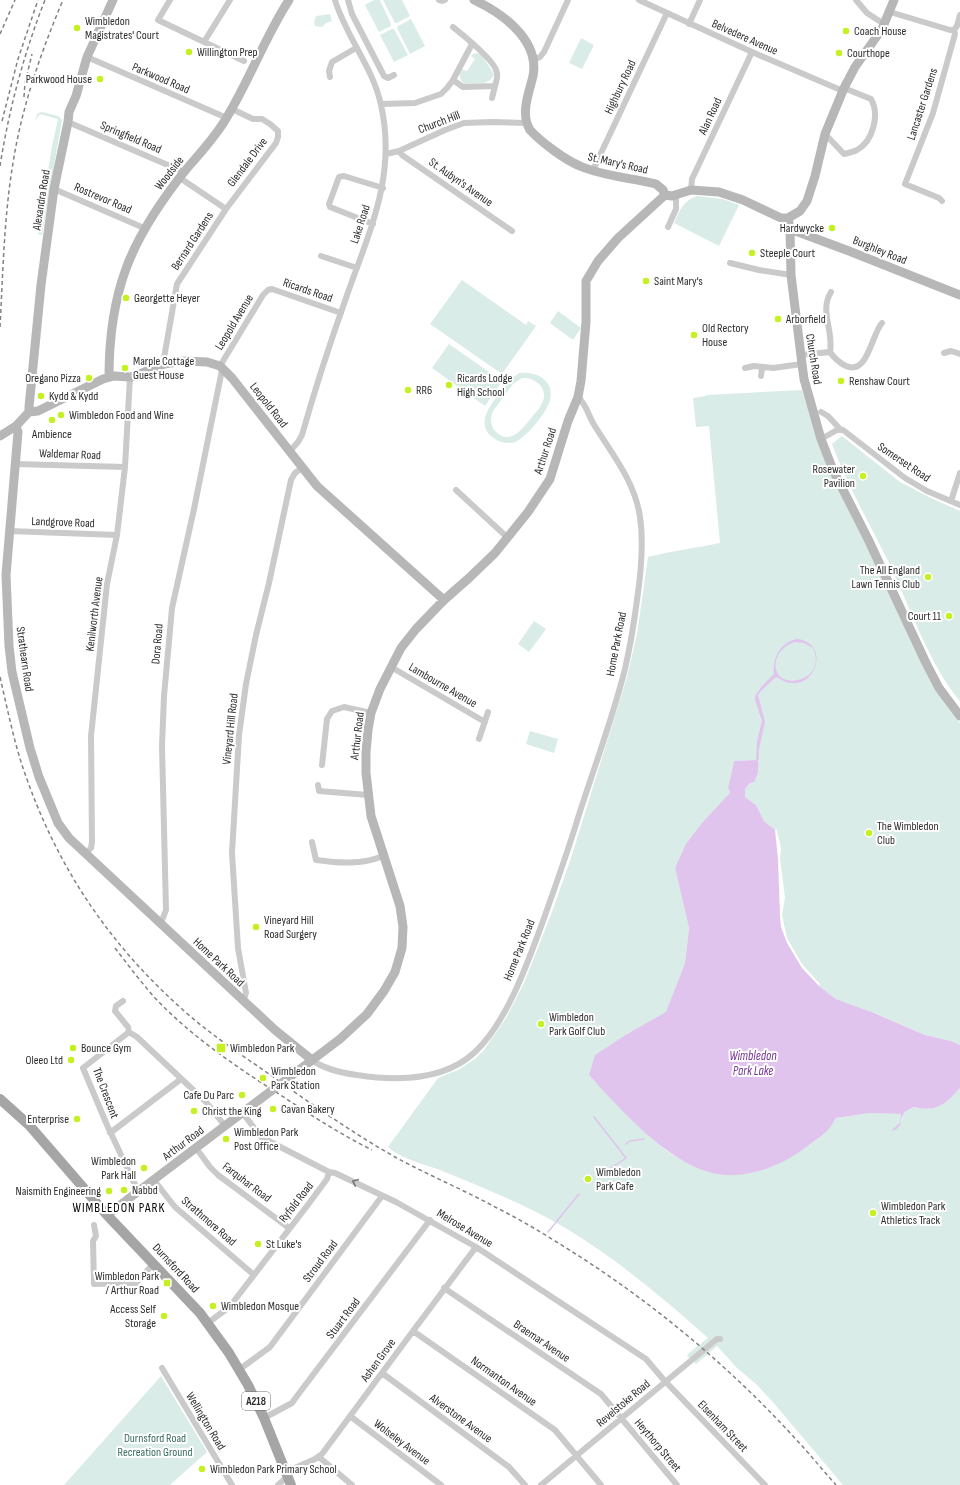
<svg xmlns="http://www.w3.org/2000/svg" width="960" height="1485" font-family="'Sofia Sans Condensed',sans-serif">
  <rect width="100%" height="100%" fill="#fff"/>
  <path fill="#daece7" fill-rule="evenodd" d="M374,0H380L391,24V26L379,32L365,5Z
    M383,0H402L410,16L397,23H395Z
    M330,14L332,21L326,23L322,27L315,26L314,22L316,16Z
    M411,19L425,46L410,54L397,28L398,26Z
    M392,29H394L408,55L394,62L380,35Z
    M581,38L594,45L582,69L569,63Z
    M478,53L483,57L494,74C491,86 475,83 464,84C459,79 459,75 461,69L467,71L475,59L471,56L473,54Z
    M42,112L58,116L62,120L42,235L38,234L52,146L58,119L40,114L34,122L38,113Z
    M697,196L723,199L739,205L719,246L674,223C680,210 683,201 697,196Z
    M462,280L526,325L528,321L536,326L502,374L430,324Z
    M558,311L581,328L573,340L550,323Z
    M449,344L502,381L485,406L432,368Z
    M519,373C536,371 555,380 550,400C548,411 526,438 515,442C509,444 501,443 495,439C475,426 488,408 498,395C504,386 510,379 519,373ZM522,378C535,377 548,388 543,401C541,407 536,412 532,417C523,428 510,447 495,431C490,425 490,418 493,411L513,384Z
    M802,390C826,465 861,534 895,604C914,645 931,688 960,723V1045L951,1041L925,1035L873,1012H868L836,999L819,986L820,984L802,964L787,938L782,915L785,898L780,858L781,848L777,831V829L775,830L764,821L756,805L745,797V789L749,784L755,780L759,760L734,761L728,788L730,792L729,794L675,868L689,928L685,963L666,1013L627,1034L589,1075C608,1095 627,1115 647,1133C655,1140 662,1148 670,1153C705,1177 741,1182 779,1163C801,1152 822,1138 836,1118L870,1113L901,1114L900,1123L893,1130V1131L902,1121L903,1114L905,1111L914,1107C935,1113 946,1104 960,1088V1485H843L772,1401L756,1384L737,1368L717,1346L696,1364L687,1356L689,1353L708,1338C654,1290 597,1242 532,1210C502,1195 471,1183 440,1170C426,1165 399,1158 388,1147L438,1078L460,1069L476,1058L484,1050L506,1018L524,983L552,912L572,855L627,677L637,634L648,557C671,551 696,548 720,543L709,426L696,427L693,398L706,396V395Z
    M842,436L900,482L931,498L960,511V701C928,663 910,606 888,561C869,522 847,485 832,444Z
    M534,621L546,629L529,652L518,644Z
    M530,731L558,739L554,753L526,744Z
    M161,1376L207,1452L170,1485H64Z"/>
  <path fill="#e0c4ed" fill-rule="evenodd" d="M798,639C830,644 816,687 791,683C786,683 780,679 776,677L761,691L758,695L765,722L759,749L758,772L755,781L749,784L745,789V797L756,805L764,821L775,830L778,859L780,916L781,927L787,943L802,968L819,986L836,999L868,1011L872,1012L925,1035L951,1041L960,1045V1088C946,1104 936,1113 914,1107C911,1108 907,1110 905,1112C899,1118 905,1125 893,1131L892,1130L900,1123L901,1114L870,1113L836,1118C833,1122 831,1127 827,1131C823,1135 818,1138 813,1142C800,1152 787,1161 771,1167C751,1175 730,1178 709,1172C666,1161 618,1107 589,1075L595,1055L627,1034L666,1012L685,963L689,928L675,868L686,844L702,823L729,794L730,792L728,788L734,761L756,760L757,741L762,721L755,700V696L762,686L774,674C772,658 781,641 798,639ZM795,642L804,643L813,648C829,684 770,693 776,661C778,651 786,645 795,642Z"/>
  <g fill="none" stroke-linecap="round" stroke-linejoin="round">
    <path stroke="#e0c4ed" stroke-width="1.5" d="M594,1117L626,1158L605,1172
      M626,1144L630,1141L644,1139
      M548,1232L579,1194"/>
    <path stroke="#cacaca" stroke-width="6" d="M170,0L158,20L244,61
      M348,0L352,14L384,76L388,78L394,75
      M439,0L442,1L445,0
      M639,0L752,52L843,91
      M856,0L867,13L884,24
      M890,12L950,30H954
      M689,24L700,0
      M453,27C463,35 496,61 497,73C498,77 496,82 495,86L463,87L453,80L472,44
      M954,30L957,26L960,15
      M204,42L230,0
      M87,57L227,118
      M533,60L540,57L544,52L568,0
      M330,77L329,71L332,62L356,48
      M492,98L495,86
      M381,104L415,103L441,94L447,88L453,80
      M68,122L184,172
      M825,134L844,154C848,153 853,152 857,150C873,141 880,115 871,99L844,88
      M399,151L402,155L512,231
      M386,154L399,151L445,130L464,123L493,122L526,123
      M593,170L667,13
      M54,189L144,228
      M691,190L692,179L752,52
      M942,201L939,198L905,184L933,113L955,34L954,30
      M226,209L276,143L278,137V131L270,124L262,119H253L232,109
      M373,224L330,207L329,204L339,177L344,176L383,188
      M668,227L676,209V195
      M321,256L357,268
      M730,263L759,270L791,275
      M830,352C834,331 819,311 831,292
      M944,353L951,351L960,354
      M800,355L830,352C834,358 840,363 846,366C868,376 872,333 882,323
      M164,364V358L177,284L226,209L180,178
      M220,366L263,295L268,290L272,289L341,313
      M745,368L754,366L773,368L802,364
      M761,376L762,368
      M821,412L828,416L840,429
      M821,439L837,430H843L905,478L927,491L960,505
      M290,451L298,442L302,435C315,389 330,343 346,298C369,232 397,176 381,105C373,67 346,37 335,0
      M15,464L125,467
      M456,490L508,538
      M951,501L960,473
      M9,531L117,535
      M391,667L485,722
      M479,739L488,712
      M322,765L327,719L332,711L344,707L371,713
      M318,785L319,791L368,795
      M312,842L316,860C338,863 362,865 383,856
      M86,853L91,848L92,842L91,736L107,584L117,535L125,467L130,377
      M161,923L166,910L162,746L164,696L172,608L194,509L222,370
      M123,1001L116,1006L115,1011L128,1027L129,1032
      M243,1001L246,993L238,948L232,853L239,735L246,684L256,635L269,583L291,480L295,473L302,468
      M312,1060C324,1069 342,1073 357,1075C396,1081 444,1081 475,1052C507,1022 528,962 543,921C555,887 567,854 577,821C593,770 612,721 625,669C630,647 634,623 637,600C641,573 644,544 640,517C635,481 611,453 593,423C588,414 586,404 578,397
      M242,1112L261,1137L329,1172L335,1173L396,1202L476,1247L646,1359L663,1379L765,1485
      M110,1133L181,1079
      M196,1148L210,1167L218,1175L289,1228
      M153,1179L175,1207L254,1275
      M138,1191L107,1125L83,1068L129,1032L137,1037L206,1102L225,1126
      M94,1225L96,1236L93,1241L94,1284L136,1283L154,1263
      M444,1288L601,1394L677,1485
      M234,1301L307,1206L327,1179L329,1172
      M208,1323L229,1307
      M413,1331L555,1430L601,1485
      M162,1368L232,1485
      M240,1369L270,1347L382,1196
      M382,1373L509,1467L525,1485
      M350,1416L441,1485
      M264,1418L292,1403L297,1396L430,1220
      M319,1457L352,1485
      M286,1472L315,1459L322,1454L413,1331L476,1247
      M278,1485L288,1476
      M541,1485L717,1339H720"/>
    <path stroke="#b7b7b7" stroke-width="9" d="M474,0C502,13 540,40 533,76C529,93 520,114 530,130C541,142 565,160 580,166C602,176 632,178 656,184L663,190L665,195
      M665,195L672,196L691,190L719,192L743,200L781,218H788
      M788,218L790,229L791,275L802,364L804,379L821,439L833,470L868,539L926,663L939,688L960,716
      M788,218L800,211L807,201L815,176L825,134L844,88L855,67L882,29L894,0
      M790,229L849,251L960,295
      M109,377C109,290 131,239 184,172C199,154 215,138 227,117C250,79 265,37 289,0
      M29,412L38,411L103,379L114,376L130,377L135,376L164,364L184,361L207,362L220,366L232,378L317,486L444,600
      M29,412V407L41,285L54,189L68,122L69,112L76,96L87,57L113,0
      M16,426L18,432L6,575L9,646L12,672L30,748L39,777L58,823L69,838L275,1030L312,1060
      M0,436L16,426L29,412
      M291,1076L340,1039L367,1014L384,991L395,972L402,948L403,927L400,906L371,816L366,773V752L368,730L371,713L380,689L401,648L416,629L444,600L469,578L495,553L528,512L550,479L568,421L578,397L581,381L586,322V281L598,261L618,238L665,195
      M107,1215L271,1091"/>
    <path stroke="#a5a5a5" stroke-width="10" d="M0,1099L29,1125L107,1215L200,1313L229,1353L248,1385L264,1418L291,1485"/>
    <path stroke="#828282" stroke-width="1.5" stroke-dasharray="4 3" stroke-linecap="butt" d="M0,34L15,0
      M24,97L25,83L32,54
      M2,121L18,59L38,0
      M0,166C9,109 24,53 45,0
      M0,327C3,272 4,217 13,163C22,106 41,52 63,0
      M0,677C7,707 13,737 22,765C56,867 110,947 191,1017C216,1038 243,1056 269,1074C310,1103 351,1132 395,1157C428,1175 464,1190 497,1208C517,1218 536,1229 555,1241C642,1294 723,1360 792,1435C807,1451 821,1468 836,1485
      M115,948C128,965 141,982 155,998C191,1036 235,1066 279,1094C309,1114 340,1134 372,1150"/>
    <path stroke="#b7b7b7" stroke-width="9" d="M271,1091L291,1076"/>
  </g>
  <defs><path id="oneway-chevron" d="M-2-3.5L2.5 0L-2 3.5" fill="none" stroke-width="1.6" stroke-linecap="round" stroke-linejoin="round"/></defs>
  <use stroke="#747474" href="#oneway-chevron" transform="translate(355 1182) rotate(-155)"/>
  <g fill="#c5f123" stroke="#fff" stroke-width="1.5">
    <circle cx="77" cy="28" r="4"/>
    <circle cx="846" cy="31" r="4"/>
    <circle cx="189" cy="52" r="4"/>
    <circle cx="839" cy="53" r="4"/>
    <circle cx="100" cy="79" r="4"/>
    <circle cx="832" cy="228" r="4"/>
    <circle cx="752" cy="253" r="4"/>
    <circle cx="646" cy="281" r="4"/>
    <circle cx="126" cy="298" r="4"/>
    <circle cx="778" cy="319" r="4"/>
    <circle cx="694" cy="335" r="4"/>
    <circle cx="125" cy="368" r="4"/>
    <circle cx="89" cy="378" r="4"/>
    <circle cx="841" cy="381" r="4"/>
    <circle cx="449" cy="385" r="4"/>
    <circle cx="408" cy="390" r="4"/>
    <circle cx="41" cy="396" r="4"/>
    <circle cx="61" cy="415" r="4"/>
    <circle cx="52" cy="420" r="4"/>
    <circle cx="863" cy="476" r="4"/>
    <circle cx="928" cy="577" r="4"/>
    <circle cx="949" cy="616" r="4"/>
    <circle cx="869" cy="833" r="4"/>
    <circle cx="256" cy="927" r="4"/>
    <circle cx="541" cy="1024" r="4"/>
    <circle cx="73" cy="1048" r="4"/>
    <rect x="216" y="1043" width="10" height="10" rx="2"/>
    <circle cx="71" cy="1060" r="4"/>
    <circle cx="263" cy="1078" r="4"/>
    <circle cx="242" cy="1095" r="4"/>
    <circle cx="273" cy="1109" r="4"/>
    <circle cx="194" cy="1111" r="4"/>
    <circle cx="77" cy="1119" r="4"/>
    <circle cx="226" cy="1139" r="4"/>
    <circle cx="144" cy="1168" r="4"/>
    <circle cx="588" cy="1179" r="4"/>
    <circle cx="124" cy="1190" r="4"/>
    <circle cx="109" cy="1191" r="4"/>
    <circle cx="873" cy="1213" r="4"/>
    <circle cx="258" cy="1244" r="4"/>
    <rect x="163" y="1279" width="8" height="8" rx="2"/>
    <circle cx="213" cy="1306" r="4"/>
    <circle cx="164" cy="1316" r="4"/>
    <circle cx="202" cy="1469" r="4"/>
  </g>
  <g text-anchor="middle" stroke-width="4" stroke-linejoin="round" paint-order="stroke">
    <rect fill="#fff" stroke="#6c6c6c" stroke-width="1" x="242" y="1392" width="28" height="18" rx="3"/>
    <g font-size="11" font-weight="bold" fill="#2d2d2d">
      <text x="256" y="1405">A218</text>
    </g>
    <g font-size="12" fill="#2d2d2d" stroke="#fff" text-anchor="start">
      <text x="85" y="25">Wimbledon<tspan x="85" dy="14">Magistrates' Court</tspan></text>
      <text x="854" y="35">Coach House</text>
      <text x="197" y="56">Willington Prep</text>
      <text x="847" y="57">Courthope</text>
      <text x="92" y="83" text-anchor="end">Parkwood House</text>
      <text x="824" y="232" text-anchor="end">Hardwycke</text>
      <text x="760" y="257">Steeple Court</text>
      <text x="654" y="285">Saint Mary's</text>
      <text x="134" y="302">Georgette Heyer</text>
      <text x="786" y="323">Arborfield</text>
      <text x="702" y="332">Old Rectory<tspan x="702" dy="14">House</tspan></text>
      <text x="133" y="365">Marple Cottage<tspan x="133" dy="14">Guest House</tspan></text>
      <text x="81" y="382" text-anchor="end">Oregano Pizza</text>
      <text x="457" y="382">Ricards Lodge<tspan x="457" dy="14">High School</tspan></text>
      <text x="849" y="385">Renshaw Court</text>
      <text x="416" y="394">RR6</text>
      <text x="49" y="400">Kydd &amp; Kydd</text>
      <text x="69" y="419">Wimbledon Food and Wine</text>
      <text x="52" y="438" text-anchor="middle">Ambience</text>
      <text x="855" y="473" text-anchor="end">Rosewater<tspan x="855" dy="14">Pavilion</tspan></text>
      <text x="920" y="574" text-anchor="end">The All England<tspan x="920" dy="14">Lawn Tennis Club</tspan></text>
      <text x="941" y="620" text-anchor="end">Court 11</text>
      <text x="877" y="830">The Wimbledon<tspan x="877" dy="14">Club</tspan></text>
      <text x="264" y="924">Vineyard Hill<tspan x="264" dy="14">Road Surgery</tspan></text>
      <text x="549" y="1021">Wimbledon<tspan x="549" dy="14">Park Golf Club</tspan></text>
      <text x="81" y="1052">Bounce Gym</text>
      <text x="230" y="1052">Wimbledon Park</text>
      <text x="63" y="1064" text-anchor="end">Oleeo Ltd</text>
      <text x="271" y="1075">Wimbledon<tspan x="271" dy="14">Park Station</tspan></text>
      <text x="234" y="1099" text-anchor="end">Cafe Du Parc</text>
      <text x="281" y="1113">Cavan Bakery</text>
      <text x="202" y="1115">Christ the King</text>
      <text x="69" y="1123" text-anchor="end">Enterprise</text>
      <text x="234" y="1136">Wimbledon Park<tspan x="234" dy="14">Post Office</tspan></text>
      <text x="136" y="1165" text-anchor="end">Wimbledon<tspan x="136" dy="14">Park Hall</tspan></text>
      <text x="596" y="1176">Wimbledon<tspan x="596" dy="14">Park Cafe</tspan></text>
      <text x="132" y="1194">Nabbd</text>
      <text x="101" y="1195" text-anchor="end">Naismith Engineering</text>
      <text x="881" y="1210">Wimbledon Park<tspan x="881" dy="14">Athletics Track</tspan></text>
      <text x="266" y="1248">St Luke's</text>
      <text x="159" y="1280" text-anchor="end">Wimbledon Park<tspan x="159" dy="14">/ Arthur Road</tspan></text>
      <text x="221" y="1310">Wimbledon Mosque</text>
      <text x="156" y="1313" text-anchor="end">Access Self<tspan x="156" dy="14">Storage</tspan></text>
      <text x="210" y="1473">Wimbledon Park Primary School</text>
    </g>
    <g font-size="12" fill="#2d2d2d" stroke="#fff">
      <text transform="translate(745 37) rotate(24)" y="4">Belvedere Avenue</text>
      <text transform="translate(161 78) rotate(23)" y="4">Parkwood Road</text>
      <text transform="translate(620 87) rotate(-65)" y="4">Highbury Road</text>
      <text transform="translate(922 104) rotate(-72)" y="4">Lancaster Gardens</text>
      <text transform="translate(710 116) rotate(-65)" y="4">Alan Road</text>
      <text transform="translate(439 122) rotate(-21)" y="4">Church Hill</text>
      <text transform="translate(131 137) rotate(23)" y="4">Springfield Road</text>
      <text transform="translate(247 162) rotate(-53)" y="4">Glendale Drive</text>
      <text transform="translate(618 163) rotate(13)" y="4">St. Mary's Road</text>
      <text transform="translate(169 173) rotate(-52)" y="4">Woodside</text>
      <text transform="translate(461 182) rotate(35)" y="4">St. Aubyn's Avenue</text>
      <text transform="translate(103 198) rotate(23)" y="4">Rostrevor Road</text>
      <text transform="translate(41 200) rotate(-81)" y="4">Alexandra Road</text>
      <text transform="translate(360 224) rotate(-72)" y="4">Lake Road</text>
      <text transform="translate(192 241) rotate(-57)" y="4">Bernard Gardens</text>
      <text transform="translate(880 250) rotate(22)" y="4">Burghley Road</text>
      <text transform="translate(308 290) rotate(19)" y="4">Ricards Road</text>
      <text transform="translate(234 322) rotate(-59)" y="4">Leopold Avenue</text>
      <text transform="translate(814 359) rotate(81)" y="4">Church Road</text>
      <text transform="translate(269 405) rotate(52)" y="4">Leopold Road</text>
      <text transform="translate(545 451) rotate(-72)" y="4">Arthur Road</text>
      <text transform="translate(70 454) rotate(2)" y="4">Waldemar Road</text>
      <text transform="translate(904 462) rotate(34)" y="4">Somerset Road</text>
      <text transform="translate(63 522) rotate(2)" y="4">Landgrove Road</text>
      <text transform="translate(94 614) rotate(-83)" y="4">Kenilworth Avenue</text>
      <text transform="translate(157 644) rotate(-85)" y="4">Dora Road</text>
      <text transform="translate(616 644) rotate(-79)" y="4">Home Park Road</text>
      <text transform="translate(25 659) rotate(82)" y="4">Strathearn Road</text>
      <text transform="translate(443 685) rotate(30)" y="4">Lambourne Avenue</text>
      <text transform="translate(230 729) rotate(-84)" y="4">Vineyard Hill Road</text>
      <text transform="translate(357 736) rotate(-83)" y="4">Arthur Road</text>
      <text transform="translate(519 950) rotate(-68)" y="4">Home Park Road</text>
      <text transform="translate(219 962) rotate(43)" y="4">Home Park Road</text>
      <text transform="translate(106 1093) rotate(69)" y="4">The Crescent</text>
      <text transform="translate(183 1143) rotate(-37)" y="4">Arthur Road</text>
      <text transform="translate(247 1182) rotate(37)" y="4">Farquhar Road</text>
      <text transform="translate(296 1202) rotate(-52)" y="4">Ryfold Road</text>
      <text transform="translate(209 1221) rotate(41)" y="4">Strathmore Road</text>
      <text transform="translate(465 1228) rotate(31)" y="4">Melrose Avenue</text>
      <text transform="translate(320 1261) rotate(-53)" y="4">Stroud Road</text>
      <text transform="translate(176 1268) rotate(47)" y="4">Durnsford Road</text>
      <text transform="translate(343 1318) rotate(-53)" y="4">Stuart Road</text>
      <text transform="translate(542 1341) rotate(34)" y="4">Braemar Avenue</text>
      <text transform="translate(378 1360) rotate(-54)" y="4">Ashen Grove</text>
      <text transform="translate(504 1381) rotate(35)" y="4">Normanton Avenue</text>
      <text transform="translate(623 1403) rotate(-40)" y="4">Revelstoke Road</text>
      <text transform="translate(461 1418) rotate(36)" y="4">Alverstone Avenue</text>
      <text transform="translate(206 1421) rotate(59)" y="4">Wellington Road</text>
      <text transform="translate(723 1426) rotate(46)" y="4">Elsenham Street</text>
      <text transform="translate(402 1442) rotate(37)" y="4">Wolseley Avenue</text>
      <text transform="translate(658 1445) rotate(50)" y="4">Heythorp Street</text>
    </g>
    <g font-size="12" fill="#386c62" stroke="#fff">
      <text x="155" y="1442">Durnsford Road<tspan x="155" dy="14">Recreation Ground</tspan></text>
    </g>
    <g font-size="13" font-style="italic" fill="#763694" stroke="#fff">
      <text x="753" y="1060">Wimbledon<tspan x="753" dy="15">Park Lake</tspan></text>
    </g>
    <g font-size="13" letter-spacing="1" fill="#000" stroke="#fff">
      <text x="119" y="1212">WIMBLEDON PARK</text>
    </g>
  </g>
</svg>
